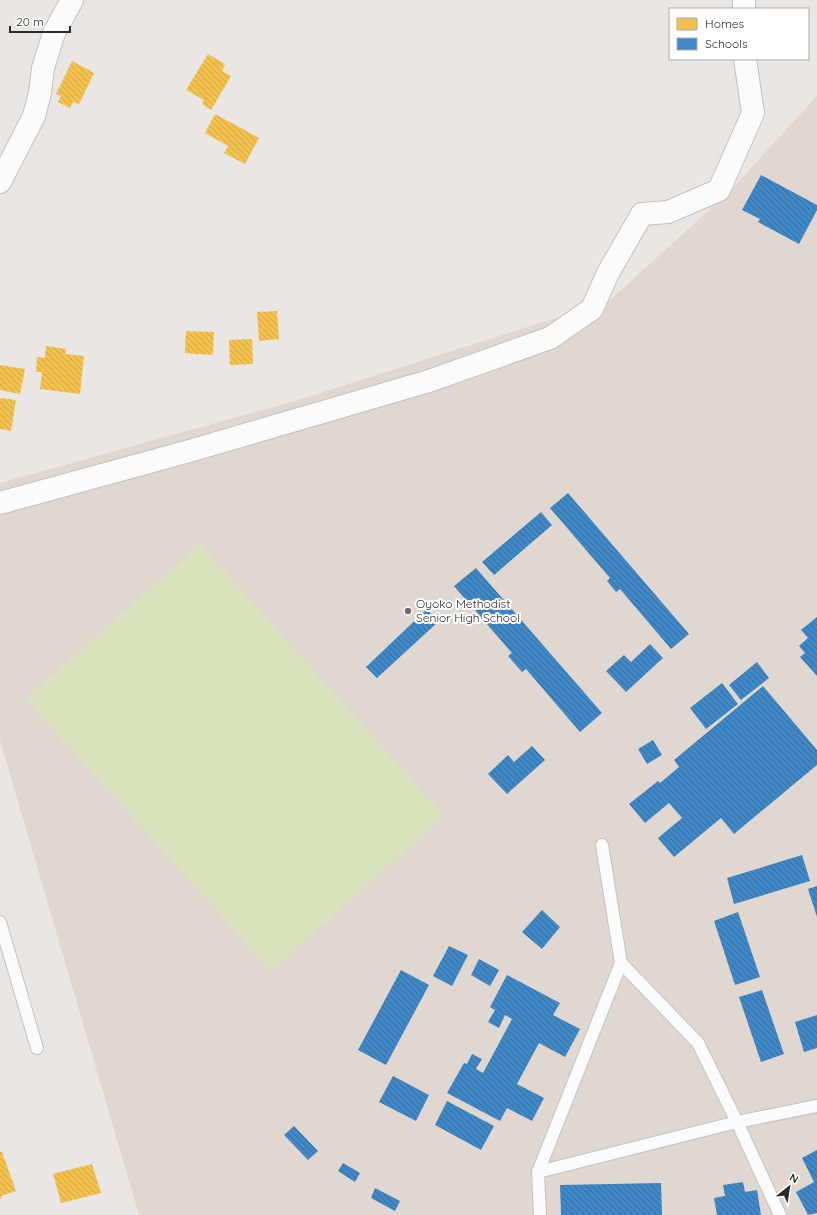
<svg xmlns="http://www.w3.org/2000/svg" width="817" height="1215" font-family="Quicksand,sans-serif">
  <defs>
    <pattern id="homes-back-hatch" width="6" height="6" patternUnits="userSpaceOnUse"><rect width="6" height="6" fill="#f2c14e"/><path d="M-1 5l2 2M0 0l6 6M5-1l2 2" fill="none" stroke="#d0a644"/></pattern>
    <pattern id="schools-back-hatch" width="6" height="6" patternUnits="userSpaceOnUse"><rect width="6" height="6" fill="#3f88c5"/><path d="M-1 5l2 2M0 0l6 6M5-1l2 2" fill="none" stroke="#356fa0"/></pattern>
  </defs>
  <rect width="100%" height="100%" fill="#e9e6e3"/>
  <path fill="#e0d8d0" d="M817,96V1215H139L0,740V483L295,401L609,301L729,192Z"/>
  <path fill="#d9e4be" d="M200,544L444,816L271,971L26,699Z"/>
  <path fill="url(#homes-back-hatch)" d="M208,54L225,64L222,71L231,76L211,110L202,104L204,100L186,90Z
    M72,61L94,73L79,104L73,102L70,108L58,102L61,96L56,94Z
    M215,114L259,138L245,164L224,153L228,146L205,133Z
    M277,311L279,339L259,341L257,312Z
    M186,331L214,332L213,355L185,353Z
    M252,339L253,364L230,365L229,340Z
    M46,346L66,349L65,354L84,356L80,394L40,389L42,372H36L37,357L45,358Z
    M0,365L25,369L20,394L0,390Z
    M0,398L16,400L11,431L0,429Z
    M0,1152H2L16,1191L1,1196L2,1198L0,1199Z
    M92,1164L101,1193L61,1203L53,1174Z"/>
  <path fill="url(#schools-back-hatch)" d="M761,175L817,205V210L799,244L758,222L760,219L742,210Z
    M568,493L689,634L671,649L620,589L616,592L607,581L610,578L550,508Z
    M541,512L552,525L494,575L482,562Z
    M476,568L602,713L580,732L526,669L522,672L508,656L512,653L454,586Z
    M427,609L438,622L377,678L366,667Z
    M817,617V676L800,657L805,653L799,646L808,638L801,630Z
    M650,644L663,658L626,692L606,671L624,655L631,662Z
    M757,662L769,678L741,700L729,685Z
    M722,683L738,704L706,729L690,708Z
    M763,686L817,750V765L734,834L721,818L674,857L658,838L682,818L669,803L645,823L629,804L658,781L660,783L679,767L674,760Z
    M653,740L662,755L647,764L638,749Z
    M532,746L545,760L507,794L488,774L508,755L514,762Z
    M802,855L810,881L734,904L727,878Z
    M817,886V917L808,889Z
    M542,910L560,927L542,949L522,932Z
    M738,912L760,977L735,985L714,921Z
    M449,946L468,955L452,986L433,976Z
    M479,959L499,970L490,986L471,975Z
    M401,970L429,985L386,1065L358,1050Z
    M507,975L560,1003L553,1015L580,1029L565,1057L539,1043L517,1084L544,1098L532,1121L507,1108L500,1121L447,1093L464,1063L467,1064L472,1054L482,1059L476,1069L483,1073L512,1019L505,1015L499,1028L488,1022L495,1010L490,1007Z
    M762,990L784,1054L761,1062L739,997Z
    M817,1015V1048L804,1052L795,1022Z
    M393,1076L429,1095L416,1121L379,1102Z
    M447,1101L494,1126L481,1150L435,1125Z
    M294,1126L318,1151L308,1160L284,1135Z
    M817,1150V1213L808,1215L796,1192L814,1182L802,1158Z
    M343,1163L360,1173L355,1182L338,1171Z
    M743,1182L745,1192L757,1190L761,1215H717L714,1198L725,1196L723,1185Z
    M661,1183L662,1215H561L560,1185Z
    M375,1188L400,1201L395,1211L371,1198Z"/>
  <g fill="none" stroke-linecap="round" stroke-linejoin="round">
    <g stroke="#c2c1c1" stroke-width="14">
      <path id="service" d="M602,845L621,963L698,1043L737,1122L780,1215
        M0,922L37,1048
        M538,1172L737,1122L817,1106
        M540,1215L538,1172L621,963"/>
    </g>
    <g stroke="#c2c1c1" stroke-width="24">
      <path id="minor" d="M744,9V0
        M0,182L34,116L40,93L43,68L54,33L72,0
        M0,503L193,450L429,381L550,338L592,309L608,273L642,214L668,212L719,190L753,113L745,59"/>
    </g>
    <use href="#service" stroke="#fcfbfb" stroke-width="12"/>
    <use href="#minor" stroke="#fcfbfb" stroke-width="22"/>
  </g>
  <circle fill="#6e6d6c" stroke="#fff" stroke-width="1.5" cx="408" cy="611" r="4"/>
  <g text-anchor="middle" stroke-width="4" stroke-linejoin="round" paint-order="stroke">
    <g font-size="12" fill="#2c2c2c" stroke="#fff" text-anchor="start">
      <text x="416" y="608">Oyoko Methodist<tspan x="416" dy="14">Senior High School</tspan></text>
    </g>
  </g>
  <rect x="669" y="8" width="140" height="52" fill="#ffffff" stroke="#ababab"/>
  <rect x="677" y="18" width="20" height="12" fill="#f2c14e" stroke="#ababab"/>
  <text x="705" y="28" font-size="12" fill="#2c2c2c">Homes</text>
  <rect x="677" y="38" width="20" height="12" fill="#3f88c5" stroke="#ababab"/>
  <text x="705" y="48" font-size="12" fill="#2c2c2c">Schools</text>
  <g transform="translate(789 1187) rotate(30)" stroke="#ffffff" stroke-width="3" paint-order="stroke">
  <path d="M0-3L7 15L0 10L-7 15Z" fill="#2c2c2c"/>
  <text y="-6" font-size="11" font-weight="bold" text-anchor="middle" fill="#2c2c2c">N</text>
  </g>
  <path d="M10 26v6h60v-6" fill="none" stroke="#2c2c2c" stroke-width="2"/>
  <text x="16" y="26" font-size="12" fill="#2c2c2c" stroke="#ffffff" stroke-width="3" paint-order="stroke">20 m</text>
</svg>
